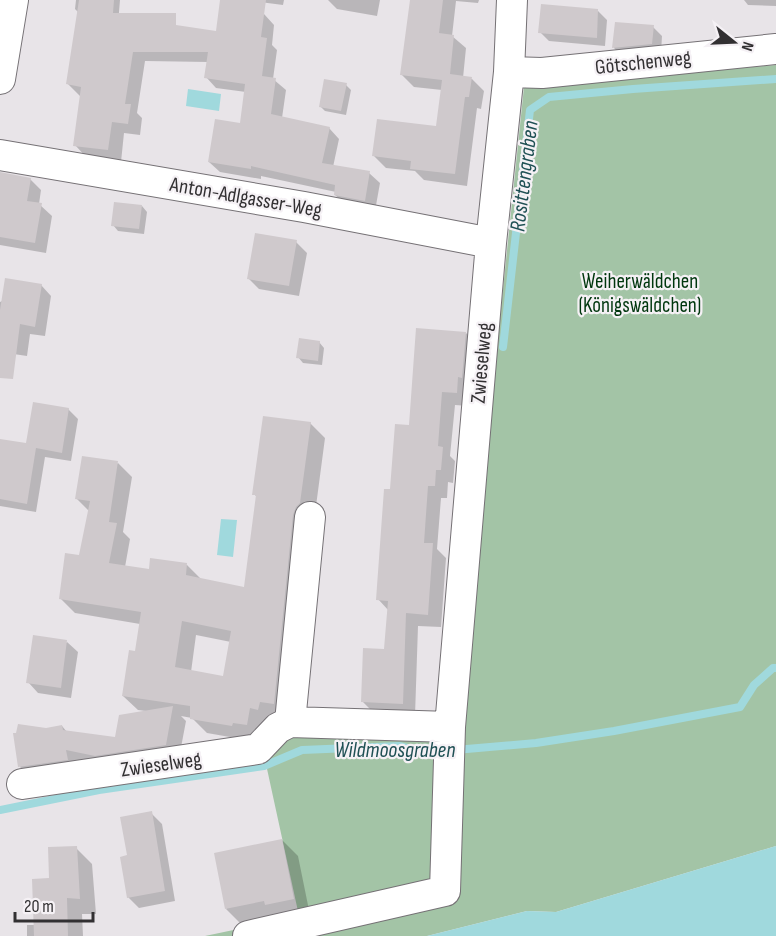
<svg xmlns="http://www.w3.org/2000/svg" width="776" height="936" font-family="'Sofia Sans Condensed',sans-serif">
  <rect width="100%" height="100%" fill="#e8e4e8"/>
  <path fill="#a3c4a6" d="M776,65V846L556,912L527,911L427,936H205L299,916L264,755L290,734L461,732L489,424L524,87Z"/>
  <path fill="#a0d9dd" d="M188,89L221,94L219,111L186,106Z
    M221,519L237,520L233,557L217,555Z
    M776,846V936H427L527,911L556,912Z"/>
  <path fill="#0003" fill-rule="evenodd" d="M76,0H120L116,48L133,49L136,52L139,31L217,33L264,14L274,25L272,45L277,50L273,79L286,90L282,118L329,128L339,139L333,167L369,173L380,183L375,211L346,205L335,195L336,192L261,176V179L220,172L209,162L241,125L246,92L216,88L206,77L208,62L145,61L137,113L142,118L140,135L124,133L121,162L87,158L75,145L81,97L68,84L79,13L75,9Z
    M244,0H284L283,5Z
    M328,0H380L377,16L337,9Z
    M411,0H479L478,3L456,1L452,36L466,48L463,78L472,79L484,91L481,109L477,108L467,186L424,180L415,171L386,168L374,156L437,128L442,90L414,87L402,75Z
    M744,0H776V6L748,5Z
    M598,11L607,20L605,46L549,41L540,32Z
    M616,23L653,27L662,36L661,53L623,57L614,48Z
    M346,85L351,90L346,115L325,111L320,106Z
    M0,173L30,179L41,190L39,204L52,216L46,253L0,245Z
    M142,206L147,212L144,234L118,231L113,225Z
    M296,242L307,253L299,296L259,289L248,278Z
    M41,285L51,296L45,336L30,334L27,356L0,352V302Z
    M466,333L479,346L469,406L455,405L450,456L455,461L453,483L448,482L447,498H441L437,549L446,558L441,627L418,626L415,716L376,715L363,702L386,651L389,611L378,599L391,491L410,427Z
    M319,342L324,348L322,365L303,363L298,357Z
    M68,409L78,419L71,461L45,457L36,512L0,506V440L27,445Z
    M310,423L325,438L288,718L247,740L207,733L192,718L181,716L186,721L179,758L33,780L20,767L46,729L62,726L67,732L116,739L146,711L138,710L123,696L136,653L140,624L75,613L61,599L80,556L89,511L77,499L118,463L132,477L123,532L130,539L125,567L150,571L187,565L202,580L246,589L257,497L254,494ZM196,635L231,642L225,678L191,672Z
    M67,642L78,652L71,698L38,693L28,682Z
    M151,813L162,824L175,901L139,908L128,897L129,856Z
    M282,840L298,856L310,915L242,925L226,909Z
    M76,848L92,864L96,914H82L83,936H27V925H35L51,880Z"/>
  <g fill="none" stroke-linecap="round" stroke-linejoin="round">
    <path stroke="#a0d9dd" stroke-width="8" d="M503,347L530,110L549,97L633,89L776,79
      M455,750L536,743L614,731L740,707L754,685L773,668H776
      M0,810L99,790L264,766L302,750L399,746L432,754L443,752"/>
  </g>
  <path fill="#cfc9cc" fill-rule="evenodd" d="M79,0H114L113,13H176V25L216,31L220,0H266L261,37L267,38L262,76L276,78L271,114L330,127L322,163L370,171L365,201L334,195L335,185L251,166V169L208,162L215,119L240,123L245,84L204,78L208,52H133L125,104H131L128,124L112,122L108,150L73,146L81,87L66,84Z
    M410,0H443L439,33L454,35L450,74L472,77L469,97H465L455,174L410,169L411,161L372,156L377,119L436,126L442,80L400,75Z
    M541,4L598,9L597,38L538,33Z
    M615,22L654,25L652,44L612,48Z
    M324,79L347,83L341,111L319,107Z
    M0,172L31,178L27,201L42,203L35,243L0,237Z
    M114,202L142,205L139,229L111,226Z
    M255,233L297,240L289,286L247,279Z
    M5,278L42,284L35,327L20,324L13,379L0,378V310Z
    M416,328L466,332L462,378L458,377L457,393L442,392L438,446L443,447L441,470H436L435,486H428L424,543H433L428,615L406,613L403,704L361,702L363,648L384,649L388,601L376,600L384,489H390L395,424L409,425Z
    M299,338L320,341L318,361L296,358Z
    M33,402L69,408L62,453L36,448L27,504L0,499V439L26,443Z
    M263,416L311,422L300,503L296,507L293,515L274,704L260,702L258,710L250,708L247,725L233,723L232,726L190,719V706L122,696L129,650L135,651L141,612L59,599L65,553L79,555L90,501L75,499L82,456L118,461L109,522L117,523L109,563L149,569L150,558L187,563L186,575L244,587L256,495H252ZM182,621L231,631L223,676L175,667Z
    M33,635L67,640L61,688L26,683Z
    M173,706L166,745L95,756L66,750L68,760L18,767L13,733H16L18,724L46,728L62,725L63,730L115,737L119,715Z
    M152,811L165,891L127,898L120,857L127,855L120,817Z
    M282,839L294,899L265,905L264,901L225,909L214,853Z
    M77,846L80,899L67,898L68,936H34L32,879L49,878L48,847Z"/>
  <g fill="none" stroke-linecap="round" stroke-linejoin="round">
    <g stroke="#757175" stroke-width="32">
      <path id="minor" d="M509,72L542,73L776,49
        M0,79L13,0
        M0,155L304,207L491,243
        M310,517L290,722L450,727
        M22,784L258,749L278,728L290,722
        M248,936L445,891L450,727L491,243L509,72L512,0"/>
    </g>
    <use href="#minor" stroke="#fff" stroke-width="30"/>
  </g>
  <g text-anchor="middle" stroke-width="4.5" stroke-linejoin="round" paint-order="stroke">
    <g font-size="21" fill="#323032" stroke="#f5f1f5">
      <text transform="translate(643 62) rotate(-6)" y="7">Götschenweg</text>
      <text transform="translate(246 197) rotate(10)" y="7">Anton-Adlgasser-Weg</text>
      <text transform="translate(481 363) rotate(-85)" y="7">Zwieselweg</text>
      <text transform="translate(161 764) rotate(-8)" y="7">Zwieselweg</text>
    </g>
    <g font-size="21" fill="#00370e" stroke="#f5f1f5">
      <text x="640" y="288">Weiherwäldchen<tspan x="640" dy="24">(Königswäldchen)</tspan></text>
    </g>
    <g font-size="22" font-style="italic" fill="#1f5054" stroke="#f5f1f5">
      <text transform="translate(523 176) rotate(-83)" y="8">Rosittengraben</text>
      <text x="395" y="757">Wildmoosgraben</text>
    </g>
  </g>
  <g transform="translate(734 42) rotate(108)" stroke="#f5f1f5" stroke-width="4.5" paint-order="stroke">
  <path d="M0-4.5L10 22L0 15L-10 22Z" fill="#323032"/>
  <text y="-9" font-size="16" font-weight="bold" text-anchor="middle" fill="#323032">N</text>
  </g>
  <path d="M15 912v9h78v-9" fill="none" stroke="#323032" stroke-width="3"/>
  <text x="24" y="912" font-size="18" fill="#323032" stroke="#f5f1f5" stroke-width="4.5" paint-order="stroke">20 m</text>
</svg>
